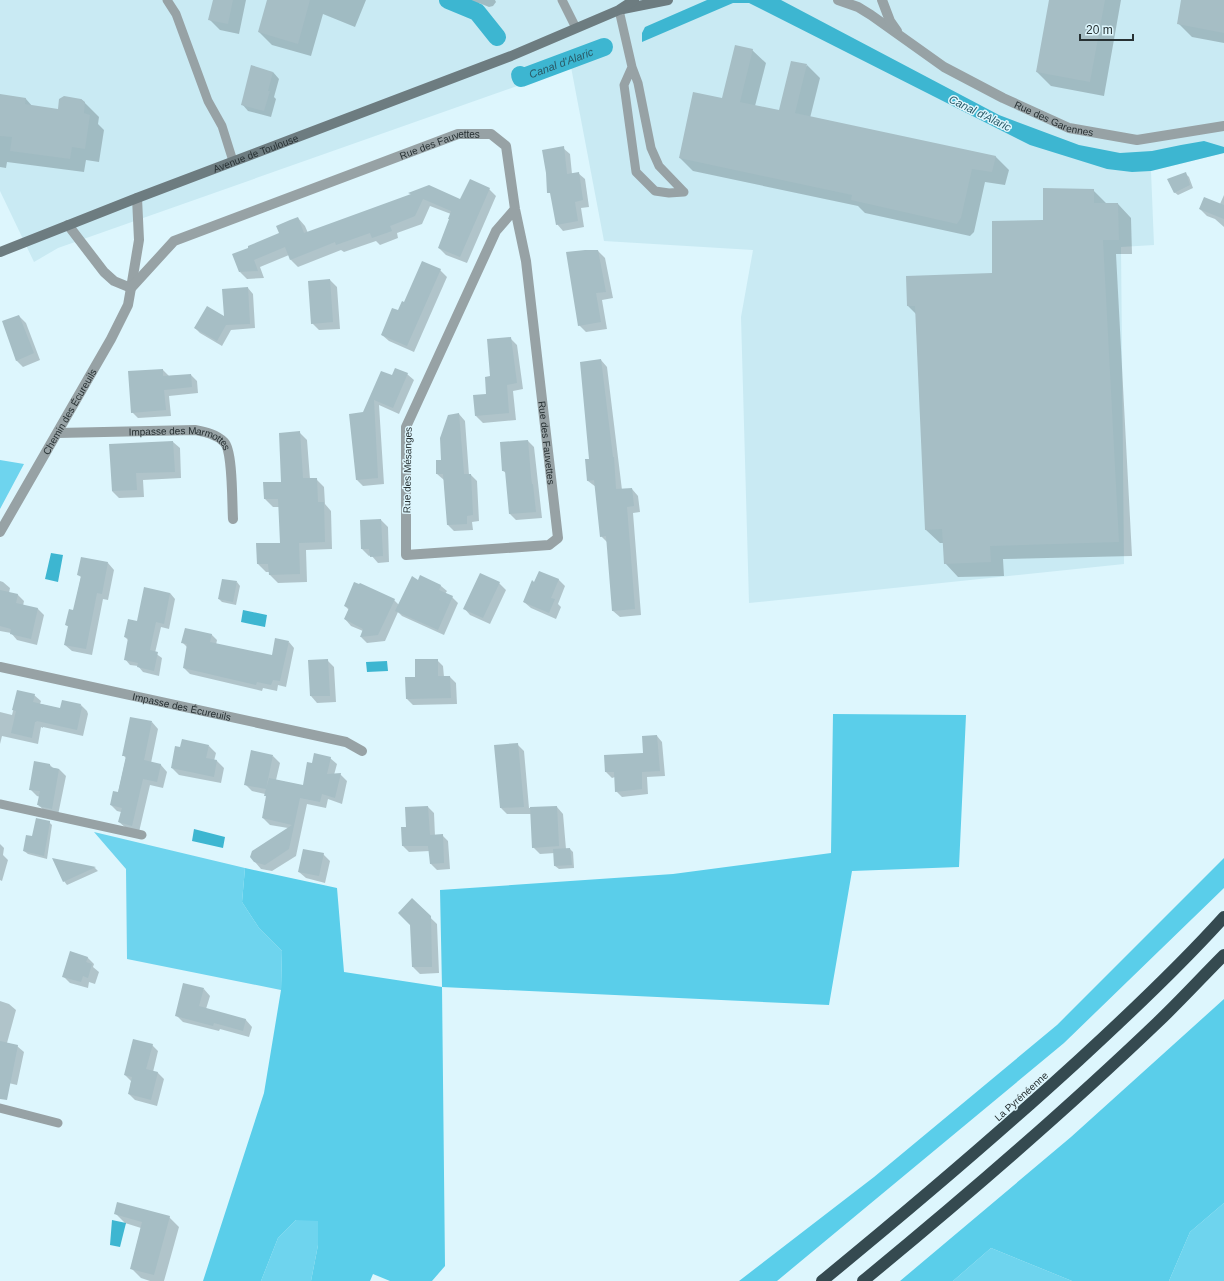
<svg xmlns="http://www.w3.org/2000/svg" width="1224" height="1281" font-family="Helvetica,sans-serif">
  <rect width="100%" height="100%" fill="#ddf6fd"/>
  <path fill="#c9eaf3" d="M0,0H1224V153L1151,171L1154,245L1121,247L1124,564L749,603L741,317L753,250L604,241L571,67L58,248L34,262L0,191Z"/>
  <path fill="#6ed4ee" d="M0,460L24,464L0,509Z
    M94,832L245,868L242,902L259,928L282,951L281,990L127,959L126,869Z
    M1224,1203V1281H1169L1190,1232Z
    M296,1220H318V1245L311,1281H261L278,1238Z
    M991,1248L1072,1281H953Z"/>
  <path fill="#5aceea" d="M833,714L966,715L959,867L852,871L829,1005L442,987L445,1266L432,1281H390L373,1274L370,1281H311L318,1245V1221L296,1220L278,1238L261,1281H203L264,1093L281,990L282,951L259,928L242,902L245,868L337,888L344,972L442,987L440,890L673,874L831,853Z
    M1224,858V888L1064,1043L777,1281H739L874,1177L1057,1025Z
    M1224,999V1203L1190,1232L1169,1281H1072L991,1248L953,1281H900L1071,1137Z"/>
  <path fill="#3db6d1" d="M707,0H781L999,115L1079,145L1120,153L1152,151L1181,145L1204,141L1224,147V153L1151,171L1132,172L1107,169L1030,145L749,3H733L642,42V33L645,27Z
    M51,553L63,555L58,582L45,579Z
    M243,610L267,615L265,627L241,622Z
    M387,661L388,671L367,672L366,662Z
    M194,829L225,837L223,848L192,841Z
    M112,1220L126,1223L120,1247L110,1245Z"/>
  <path fill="#0003" d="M214,0H246L239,34L220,30L209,19Z
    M293,0H366L355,27L323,14L311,56L272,45L259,32Z
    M464,0H495L496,2L493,6L489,7L479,3L478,6Z
    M1050,0H1121L1104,96L1051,86L1037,72Z
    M1182,0H1224V43L1192,37L1178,23Z
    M752,50L766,63L755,106L780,111L807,65L820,78L810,118L996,157L1009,170L1005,185L985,182L974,232L970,236L865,213L858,206L693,171L680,158L723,99Z
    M273,72L279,79L274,97L276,99L271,117L248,111L242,104Z
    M0,95L26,99L33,107L58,111L81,99L99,117L98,124L104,130L99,162L86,160L84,172L7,162L6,168L0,167Z
    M563,148L570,154L572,174L578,173L585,179L589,207L581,208L584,227L563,231L557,224Z
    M1186,174L1189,177L1193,188L1178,195L1174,192Z
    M489,189L496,196L467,263L446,255L439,248L450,219L451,214L430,206L422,224L397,233L398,238L380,245L376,241L344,252L341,250L298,267L291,260L289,255L260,267L264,278L247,279L240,272L298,218L305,226L308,233L412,195L409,193L461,200Z
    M1093,190L1107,204H1118L1131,218L1132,254H1116L1132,556L1003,559L1004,576L958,577L945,563L944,543H940L926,530L916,314L908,306L993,274L1044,221Z
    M1224,195V227L1215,219L1207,216L1200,209L1220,204Z
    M598,251L605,258L613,298L602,300L607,329L586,332L579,325Z
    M440,270L447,277L414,352L389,341L382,335L404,303Z
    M330,280L337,287L340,329L319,330L312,323Z
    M248,288L253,294L255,328L231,330L222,346L200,333L195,328L225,318Z
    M19,316L26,323L40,360L23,367L16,360Z
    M510,338L517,345L523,389L513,391L516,420L483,423L476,416L487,395L491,377Z
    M601,360L607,367L622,490L632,489L638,496L640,512L633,513L641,615L620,617L613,611L608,543L601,536L596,487L588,481Z
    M163,370L169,376L191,375L197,381L198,393L169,396L171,416L138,418L132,412Z
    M407,374L414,380L399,414L379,405L384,484L363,486L357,480L364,413L392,377Z
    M459,414L465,421L469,475H471L477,481L479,521L472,522L473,530L454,531L448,525L444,480L437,474Z
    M299,432L307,440L310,479H316L324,487L325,504L331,511L332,549L306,550L307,582L278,583L270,575V572H266L258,564L282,544L280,507H273L265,499L282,483Z
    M528,441L534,447L542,518L516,520L510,514L506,473L503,471Z
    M173,442L180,448L181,478L143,480L144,497L119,498L112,491Z
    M381,520L388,527L389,562L378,563L371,555L369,556L362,549Z
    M108,563L114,570L108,600L103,599L92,655L72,651L65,645L69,627L66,625L74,611L81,577L78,575Z
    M421,577L441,586L447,591L445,594L452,597L458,603L444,635L402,616L398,612L385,641L367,643L361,637L363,631L351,626L345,619L349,610L345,606L394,600L399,605L419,581Z
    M558,579L565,586L558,604L561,607L556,619L531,608L524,602L535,583Z
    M0,581L3,582L10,588L9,593L18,595L24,601L23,606L38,609L44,615L37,645L17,640L11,633L0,631Z
    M237,582L240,586L236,605L222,602L219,599Z
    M499,583L506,590L490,624L470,615L464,608Z
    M170,593L175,599L169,629L161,627L155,653L162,658L159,676L143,672L138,666L130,665L125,659L129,641L125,637L138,622Z
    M211,634L217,640L216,645L272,656L289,642L294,648L286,687L278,685L277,691L263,688L262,691L190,674L184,668L188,648L183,643Z
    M327,660L334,667L336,702L317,703L311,696Z
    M437,660L443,666L444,677H450L456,683L457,704L413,705L407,699L416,678Z
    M18,691L34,695L41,701L40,704L61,709L81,705L87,711L88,714L83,736L43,727V728L41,727L38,744L2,736L0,744V712L12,715Z
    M152,722L158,729L151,763L161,765L167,772L163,788L150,785L139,832L126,828L119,822L121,812L117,811L111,805L118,793L126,758L123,755Z
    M657,736L662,742L665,776L647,777L648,794L622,797L616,791L615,777L612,778L606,772L644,754Z
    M517,744L524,751L529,808L557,807L563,814L566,849H570L573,852L574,868L559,869L555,866V853L540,854L533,847L531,814H507L501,808Z
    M209,746L216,753L214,761H217L224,768L221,783L179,775L172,768Z
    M273,756L280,763L276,780L304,786L312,764L330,758L337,764L334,775L340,774L347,781L342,804L328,799L326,808L307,804L296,856L272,871L261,869L255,862L288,828L270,825L263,818L267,798L265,795V794L252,791L245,784Z
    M50,765L53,768L59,769L66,776L58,815L46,813L38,804L40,797L37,796L30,789Z
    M428,807L434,813L435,836L442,835L448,841L450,869L437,870L431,864L430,851L409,852L403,846L407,828Z
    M49,822L52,825L47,859L28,854L24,851Z
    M0,844L4,848L3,855L8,860L2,881L0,880Z
    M323,854L330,861L325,883L306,878L299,872Z
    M54,859L95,868L98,871L67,885L64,881Z
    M412,900L437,924L439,973L420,974L413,967L411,925Z
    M87,957L94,964L93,967L99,972L95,984L89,982L88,988L70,983L63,976Z
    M204,989L210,996L206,1009L246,1020L252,1027L249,1037L220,1029L219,1031L183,1022L176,1015Z
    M0,1001L9,1004L16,1010L7,1043L17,1046L24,1052L17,1085L0,1081Z
    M152,1045L158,1051L153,1072L158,1073L164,1079L157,1106L135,1100L129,1094L131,1081L125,1075Z
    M115,1213L169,1217L179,1227L164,1281H150L141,1278L131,1268L141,1228L125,1223Z"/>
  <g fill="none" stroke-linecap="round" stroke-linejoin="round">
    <g stroke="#3db6d1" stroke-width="18">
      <path d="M448,0L477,12L497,37"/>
      <path id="s1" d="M520,75L521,78L604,47"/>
    </g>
  </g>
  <path fill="#a6bec5" d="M213,0H233L228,24L208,20Z
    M267,0H310L298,44L258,32Z
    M1049,0H1105L1090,82L1036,72Z
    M1181,0H1224V33L1177,24Z
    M735,45L753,49L740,102L779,110L791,61L807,64L795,113L996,156L992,172L972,169L961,218L957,224L851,200L852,195L679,158L693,92L722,98Z
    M251,65L273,72L268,91H270L264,111L241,105Z
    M0,94L26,98L25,104L58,109L59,99L64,96L81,99L85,102L84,113L90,115L85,149L72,147L70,159L10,151L12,137L0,136Z
    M564,146L567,174L579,172L583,200L575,202L578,221L556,225L550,193H547L546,173L542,150Z
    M1186,172L1190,185L1174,193L1167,179Z
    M470,179L490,188L460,257L438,248L449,219H448L451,211L423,199L415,216L390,226L392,231L372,238L370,233L336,245L335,242L290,260L285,247L254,260L258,271L239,272L232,254L248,248V246L279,233L276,226L290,220L298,217L304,233L411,194L408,193L429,185L460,199Z
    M1043,188L1094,189V203H1118L1119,240H1103L1119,542L990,546L991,562L944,564L942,529L925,530L915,306H907L906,276L992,273V221L1043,220Z
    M1204,197L1224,205V219L1199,209Z
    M585,250H598L606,292L596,293L601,322L578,326L566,252Z
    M422,261L441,269L407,346L381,335L392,308L398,310L402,301L404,302Z
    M330,279L333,322L311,324L308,281Z
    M248,287L250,324L226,325L217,341L194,328L207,306L224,316L222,289Z
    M19,315L34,353L16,361L2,321Z
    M511,337L517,383L507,385L509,413L475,416L473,395L486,394L485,377L490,376L487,339Z
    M601,359L613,457H614L616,489L632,488L634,506L627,507L635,609L612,611L606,536L600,537L594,480L587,481L585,459H589L580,362Z
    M395,368L408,373L393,408L374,400L378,478L356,480L349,414L363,412L381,371L392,375Z
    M163,369V376L191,374L192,387L164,390L166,410L131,413L128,371Z
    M459,413L464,474H471L473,515L467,516V524L447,525L443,474H436V460H441L440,438L448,415Z
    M300,431L303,478H317L318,502H324L325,542L299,543L300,574L269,575L268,564H257L256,543H280L278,499H264L263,482H281L279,433Z
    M528,440L531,476L532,484H533L536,512L509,514L505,471H502L500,442Z
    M173,441L175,472L136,473L137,490L112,491L109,444Z
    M381,519L383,556L370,557L369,549H361L360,520Z
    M81,557L108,562L102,594L97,593L86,649L64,645L68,626L65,625L69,609L73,610L81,576L77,575Z
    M539,571L559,579L551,598L555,599L549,613L523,602L532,580L534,582Z
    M480,573L500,582L483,618L463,609Z
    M420,575L441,585L439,590L453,596L438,630L395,611L412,576L418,580Z
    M222,579L237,581L233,602L218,599Z
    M354,582L359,584L360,583L395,599L378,635L360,637L363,629L344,619L349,608L344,606Z
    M144,587L170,593L164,624L156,622L150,650L158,652L154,671L137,667L138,663L124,660L128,638L124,637L128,619L137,621Z
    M0,590L18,594L16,603L38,608L31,639L10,634L11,629L0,626Z
    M185,628L212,634L210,642L272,655L275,638L289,641L280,681L273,680L271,685L257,682L256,685L183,668L187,644L181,643Z
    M328,659L330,696H310L308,660Z
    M415,659H438V676H450L451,698L406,699L405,677H415Z
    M17,690L35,694L33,702L60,708L62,700L81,704L80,707H82L77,730L37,721L36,722H35L32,738L11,733L16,711L12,710Z
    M130,717L152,721L144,760L161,764L157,782L143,779L132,826L118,822L122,808L110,805L113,791L118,792L126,756H122Z
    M657,735L660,771L642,772V789L615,792L614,772H605L604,755L643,753L642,736Z
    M182,739L209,745L206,758L217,760L214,777L171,768L175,746L180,747Z
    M518,743L524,807L500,808L494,745Z
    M251,750L273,755L266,789L244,785Z
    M314,753L331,757L327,774L341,773L335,798L322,794L320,802L300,798L289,849L265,865L254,862L250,857L252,851L292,825L262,818L266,796H264L269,778L303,785L307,762L312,763Z
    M34,761L50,764V767L59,769L52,809L38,806L39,805H37L40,791L29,790Z
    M428,806L430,835L443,834L444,863L430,864L428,846H402L401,827H406L405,807Z
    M557,806L559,846L532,848L530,807Z
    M36,818L50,821V822L44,856L23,851L26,835L32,836Z
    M570,848L572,865L554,866L553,849Z
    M303,849L324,853L319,876L298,872Z
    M52,858L96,867L63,882Z
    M412,898L431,916L432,967H412L410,925L398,913Z
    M70,951L88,957L86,962L92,964L88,978L83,976L81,982L62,977Z
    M183,983L204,988L199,1006L246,1019L243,1031L214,1023L213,1026L175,1016Z
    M133,1039L153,1044L146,1069L158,1072L151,1100L128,1094L132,1077L124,1075Z
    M0,1041L18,1045L7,1100L0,1099Z
    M117,1202L170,1216L154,1275L130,1269L142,1222L114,1214Z"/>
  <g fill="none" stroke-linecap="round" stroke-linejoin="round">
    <path stroke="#97a2a5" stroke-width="9" d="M167,0L176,14L208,101L222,126L233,161
      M562,0L576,28
      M619,10L632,67L638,83L651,148L659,166L684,192
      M632,67L624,85L636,172L655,191L669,193L684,192
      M0,804L142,835
      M0,1108L58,1123"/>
    <g stroke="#97a2a5" stroke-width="10">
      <path id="s2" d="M838,0L858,7L871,15L944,67L1003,98L1069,128L1137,140L1224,126"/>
      <path d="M882,0L890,21L897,31"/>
      <path d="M68,225L104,272L114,281L131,288L139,240L137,198"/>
      <path id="s3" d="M58,433L195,430C205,432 216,434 224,442C233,450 232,505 233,519"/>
      <path id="s4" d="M0,532L111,339L128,305L131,288L174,241L458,134H491L506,146L515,209L526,261L558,538L549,545L406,555V427L496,231L515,209"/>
      <path id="s5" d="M0,667L346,742L362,751"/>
    </g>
    <g stroke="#6d7c80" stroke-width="10">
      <path d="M623,9L668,0"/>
      <path id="s6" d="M0,252L137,198L511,56L619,10L634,0"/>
    </g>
    <path stroke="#354a50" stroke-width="12" d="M822,1281C910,1209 996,1136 1079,1060C1129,1014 1179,967 1224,917
      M863,1281C964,1198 1064,1112 1158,1022C1181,1000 1202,977 1224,955"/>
  </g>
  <g text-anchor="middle" stroke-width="3" stroke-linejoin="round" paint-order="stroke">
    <g font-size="10" fill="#273133" stroke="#ddf6fd">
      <text dy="4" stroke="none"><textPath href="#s2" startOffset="248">Rue des Garennes</textPath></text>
      <text dy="4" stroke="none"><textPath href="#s4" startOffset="625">Rue des Fauvettes</textPath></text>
      <text dy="4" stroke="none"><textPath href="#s6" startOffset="274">Avenue de Toulouse</textPath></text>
      <text dy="4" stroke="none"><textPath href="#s4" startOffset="139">Chemin des Écureuils</textPath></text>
      <text dy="4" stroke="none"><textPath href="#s3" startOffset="124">Impasse des Marmottes</textPath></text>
      <text dy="4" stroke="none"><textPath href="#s4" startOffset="997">Rue des Fauvettes</textPath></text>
      <text transform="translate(407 470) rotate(-89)" y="4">Rue des Mésanges</text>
      <text dy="4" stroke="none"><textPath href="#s5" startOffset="186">Impasse des Écureuils</textPath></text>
      <text transform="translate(1021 1096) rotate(-42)" y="4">La Pyrénéenne</text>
    </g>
    <g font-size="11" font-style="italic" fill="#2a5b68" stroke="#ddf6fd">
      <text dy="4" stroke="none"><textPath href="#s1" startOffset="46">Canal d'Alaric</textPath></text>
      <text transform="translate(980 113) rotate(26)" y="4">Canal d'Alaric</text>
    </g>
  </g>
  <path d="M1080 34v6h53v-6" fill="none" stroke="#273133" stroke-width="2"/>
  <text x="1086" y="34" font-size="12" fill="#273133" stroke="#ddf6fd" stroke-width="3" paint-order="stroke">20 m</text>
</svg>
